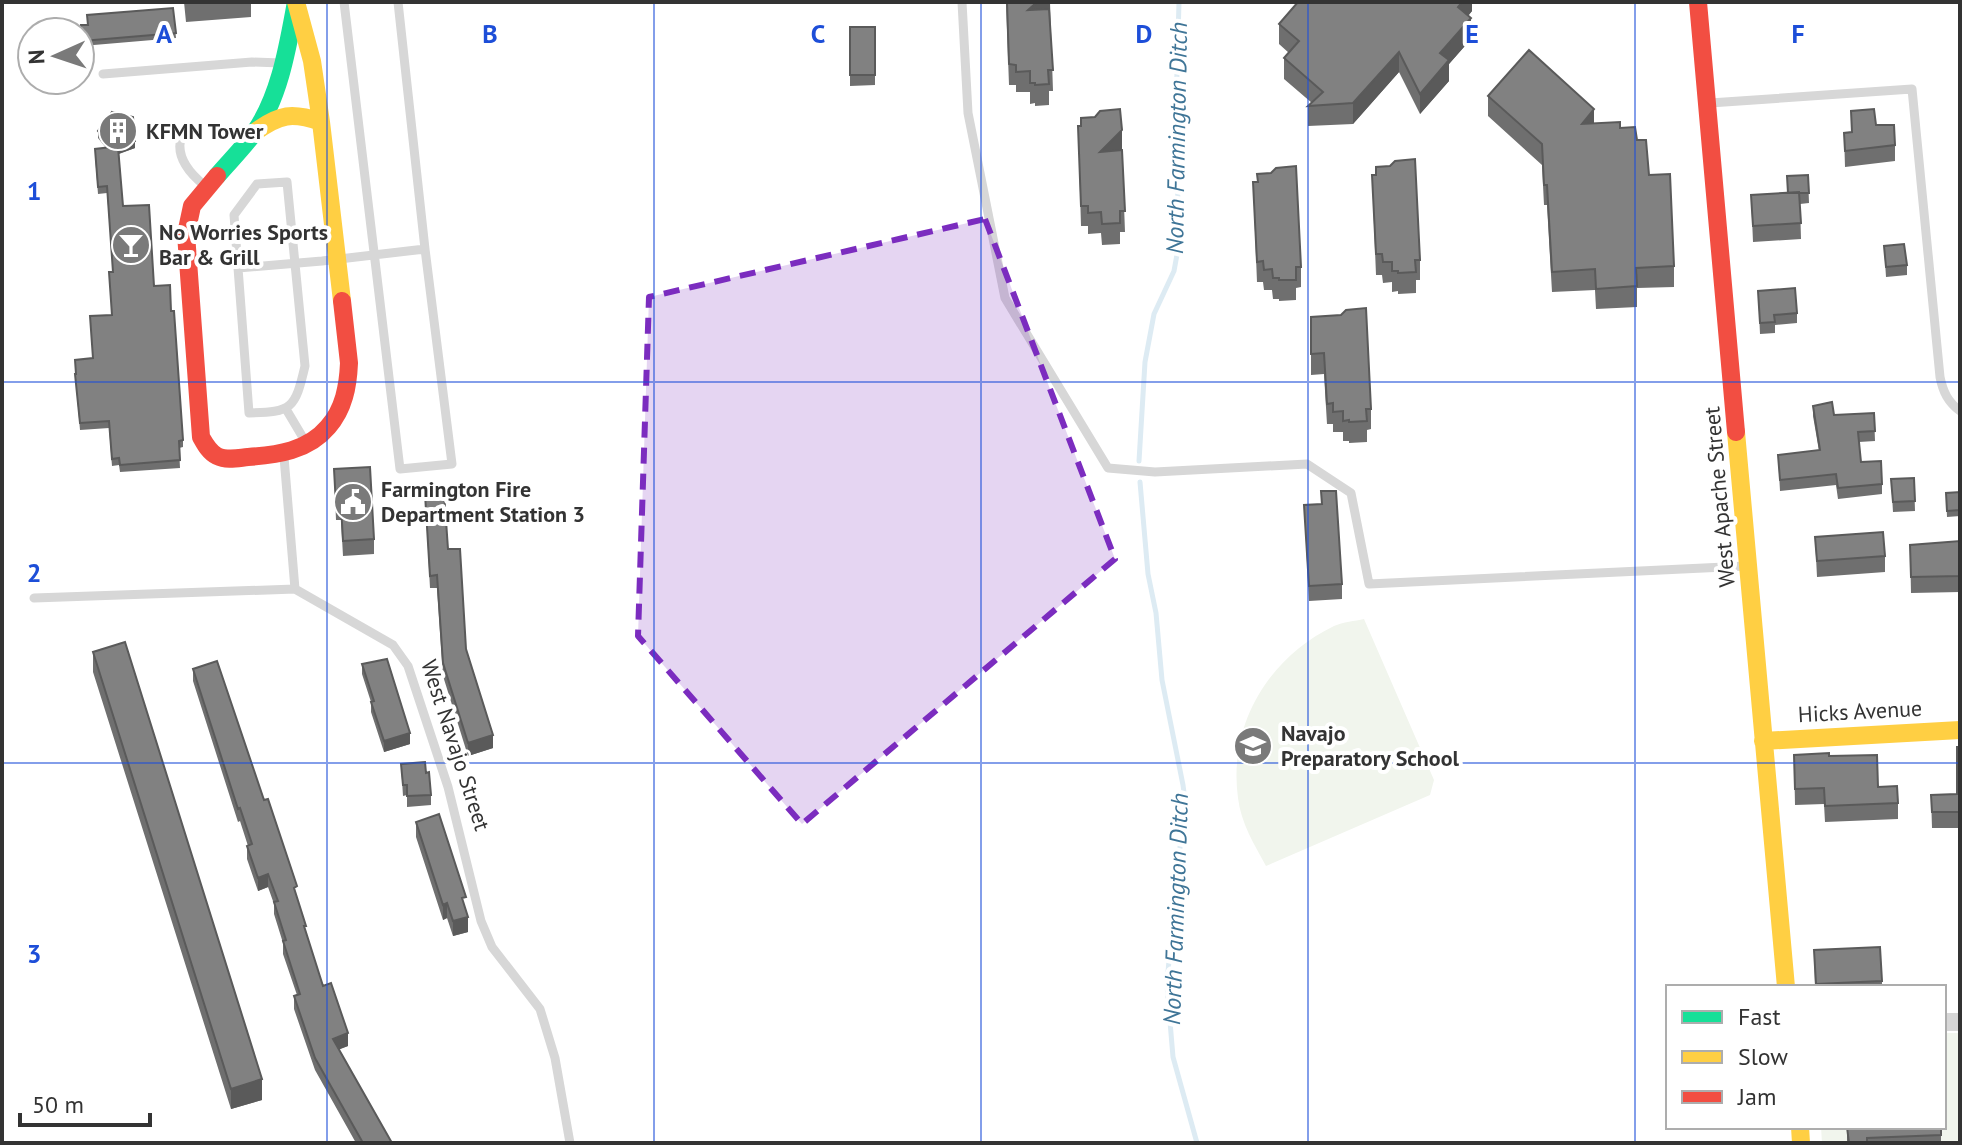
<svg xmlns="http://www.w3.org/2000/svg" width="1962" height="1145" font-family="'PT Sans',sans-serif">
  <rect width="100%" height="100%" fill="#fff"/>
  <path fill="#f1f5ed" d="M1364,619L1434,780L1430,795L1266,866C1254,844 1241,823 1238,798C1228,725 1268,658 1334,626C1343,622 1355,621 1364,619Z
    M1944,1033H1960V1143H1822L1821,1127H1944Z"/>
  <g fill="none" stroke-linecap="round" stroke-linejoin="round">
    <path stroke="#ddebf3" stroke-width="5" d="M1139,461L1145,362L1154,314L1174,271L1180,238L1175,144L1179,2
      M1140,482L1148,574L1156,613L1162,680L1183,785L1185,800L1175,894L1167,983L1168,998L1173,1057L1197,1143"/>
    <path stroke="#d7d7d7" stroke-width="9" d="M344,2L400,469L452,464L425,249
      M962,2L968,113L1005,298L1108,468L1155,472L1307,464L1351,493L1369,584L1746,566
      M103,74L252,62L281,63
      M1710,103L1912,89L1940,377C1943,392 1948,402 1960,411
      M183,132C173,154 188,172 204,185
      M287,182L305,366C295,409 292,412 249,413L234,215L257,184Z
      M238,268L322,261L425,249L398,2
      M286,409L305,441
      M284,457L295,589
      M295,589L393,645L408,666L448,787L481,921L492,947L540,1009L555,1058L570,1143
      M34,598L295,589"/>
    <path stroke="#d7d7d7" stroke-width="18" d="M1944,1022H1960"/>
    <path stroke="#16e098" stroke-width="18" d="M217,176C229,162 243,148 254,133C280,97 288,45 296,2"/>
    <path stroke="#ffcf43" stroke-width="18" d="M296,2L312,61L321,122L342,301
      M255,132C280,114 292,112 321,122
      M1736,432L1786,987
      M1763,741L1960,730
      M1800,1127L1801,1143"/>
    <path stroke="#f24e42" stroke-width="18" d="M1698,2L1736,432
      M217,176L192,206L186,234L201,437C205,444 209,452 217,456C227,461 238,458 248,457C277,455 308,451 328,427C344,409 348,386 349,363L342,301"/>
  </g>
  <path fill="#6f6f6f" d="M184,2H251V17L186,22Z
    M1006,2H1050L1053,91H1049V105L1035,106V103L1030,104V92H1016V85H1009Z
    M1472,2V11L1468,16L1471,39L1449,64V81L1420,114L1399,72L1353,124L1308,126V106L1312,103L1284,79V58L1289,53L1279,44V24Z
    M173,8L176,38L82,46L81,25Z
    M850,27H875V85L850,86Z
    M1488,96L1594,123L1620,128L1637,140L1649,175L1674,266V287L1637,288V307L1596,309L1595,290L1552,292L1547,205H1544L1542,165L1488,116Z
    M1851,111L1876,125L1895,145V161L1845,167L1844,133L1851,132Z
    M1078,126H1081L1122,151L1125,232H1120V244L1102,245L1101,233L1088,234V226H1081Z
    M98,131L135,148L119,154L123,206L154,286L183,440V447L179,448L180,468L120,472L119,465L112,466L109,428L80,430L75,374L93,358L112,315L113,272L107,193L98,194L95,156L106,148L98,138Z
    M1372,175H1376L1420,260V280H1416V293L1398,294V291L1392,292V282L1383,283L1382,275H1376Z
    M1808,175L1809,203L1800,204L1801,239L1753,242L1751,195L1787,193V176Z
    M1253,182L1301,267V287L1296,288V300L1279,301V299H1273L1272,290H1264L1263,282H1257Z
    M1884,246L1907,265V275L1886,277Z
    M1758,291L1797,313V323L1775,325V333L1760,334Z
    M1311,317L1371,409V429L1367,430V442L1349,443V441H1343V432H1333V424H1327L1324,374L1311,375Z
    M1813,406L1834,415L1874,413L1875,441L1859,442L1861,462L1882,484V494L1838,499L1836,485L1780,491L1778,455L1819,451L1813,416Z
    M334,469L374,539V554L343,556L341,520H336Z
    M1914,478L1915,511L1893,512L1891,479Z
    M1960,492V516L1947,517L1946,493Z
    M425,494L448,549L466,649L493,748L468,756L443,676L437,588H430Z
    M1321,504L1342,584V599L1309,601L1304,505Z
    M1815,537L1885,556V572L1817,577Z
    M1960,541V592L1911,593L1910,545Z
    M93,652L262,1100L231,1109L93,672Z
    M362,664L410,744L384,752L371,712V702L362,674Z
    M193,669L297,899L306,932L323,986L348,1046L339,1049L392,1143H356L315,1070L294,1009V996L297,995L283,954V943L274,914V904L268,887L258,891L247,859V846H248L240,821L238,822L193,681Z
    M1960,747V828H1932L1931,795L1957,794Z
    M1794,755L1829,756L1878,787L1898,803V819L1825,822L1824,804L1795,805Z
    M401,764L426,773L431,795V805L407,807V795L403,796Z
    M416,822L466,911L468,932L453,936L447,918L443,920L416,837Z
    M1814,950L1882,981V987H1815Z
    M1847,1127H1941V1143H1847Z"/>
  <path fill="#5a5a5a" d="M1037,2H1050V9L1028,10Z
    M1462,2H1472V11L1458,28V7Z
    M1471,18V39L1449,64V81L1420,114V94L1440,53Z
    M1399,52V72L1353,124V103Z
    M1594,109V130L1582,124Z
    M1122,130V151L1100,152Z
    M135,141V148L118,154V147Z
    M410,733V744L384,752V741Z
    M493,735V748L468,756V743Z
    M268,874V887L258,891V878Z
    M447,903V918L443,920V905Z
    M468,917V932L453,936V921Z
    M348,1033V1046L333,1052V1039Z
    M262,1079V1100L231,1109V1089Z"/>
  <path fill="#818181" stroke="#5a5a5a" stroke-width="2" d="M1007,2H1037L1028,10L1049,9L1053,70H1048L1049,84L1035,85V83H1030V71L1016,72V65L1009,64Z
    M1298,2H1462L1458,7L1471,18L1440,53L1449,60L1420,94L1399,52L1353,103L1308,106L1323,92L1284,58L1299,41L1279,24Z
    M173,8L176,33L82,41L81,25H88L87,15Z
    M850,27H875V75H850Z
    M1529,50L1594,109L1582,124L1620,122V128L1635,127L1637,140H1646L1649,175L1670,174L1674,266L1636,268L1637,286L1596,289L1595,269L1552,272L1547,185H1544L1542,144L1488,96Z
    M1120,109L1122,130L1100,152L1122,150L1125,211H1120V223L1102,224L1101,212L1088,213V206H1081L1078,126H1081V118L1095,117L1100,111Z
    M1874,109L1876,125H1894L1895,145L1845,151L1844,133L1852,132L1851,111Z
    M112,112L133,117L135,141L118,147L123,206L149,205L154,286L170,285L171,311H174L183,440L179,441L180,460L120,465L119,458L112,459L109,421L80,423L75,374H76L75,360L93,358L90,316L112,315L109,272H113L107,186L98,187L95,149L112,147L98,131Z
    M1415,159L1420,260H1415L1416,272L1398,273V271H1392V262H1383L1382,254H1376L1372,175H1376V167L1390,166L1395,161Z
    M1296,166L1301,267H1296V280H1279V278H1273L1272,269L1264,270L1263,261L1257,262L1253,182H1258L1257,174L1271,173L1276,168Z
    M1808,175L1809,193H1788L1787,176Z
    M1799,192L1801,223L1753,226L1751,195Z
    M1904,244L1907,265L1886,267L1884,246Z
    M1795,288L1797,313L1774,315L1775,322L1760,323L1758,291Z
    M1366,308L1371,409H1366L1367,421L1349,422V420L1343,421V411L1333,412V403L1327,404L1324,353L1311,354V317L1341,315L1346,310Z
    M1832,402L1834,415L1874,413L1875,431L1858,432L1861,462L1881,461L1882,484L1838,488L1836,474L1780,480L1778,455L1820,450L1813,406Z
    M370,467L374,539L343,541L341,505H336L334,469Z
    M1914,478L1915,501L1893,502L1891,479Z
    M1321,491H1336L1342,584L1309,586L1304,505L1322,504Z
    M444,492L448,549H460L466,649L493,735L468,743L443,663L437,575L430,576L425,494Z
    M1960,492V510L1947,511L1946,493Z
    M1883,532L1885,556L1817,561L1815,537Z
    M1960,541V576L1911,577L1910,545Z
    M125,642L262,1079L231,1089L93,652Z
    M387,659L410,733L384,741L371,702L374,701L362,664Z
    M217,661L264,800L268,799L297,886L294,888L306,926H304L323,986L331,983L348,1033L333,1039L392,1143H363L315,1058L294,996L300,994L283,941L286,940L274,902L278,901L268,874L258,878L247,846L252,844L240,808L238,809L193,669Z
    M1957,747H1960V812H1932L1931,795L1957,794Z
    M1829,753V756L1877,755L1878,787L1897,786L1898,803L1825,806L1824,788L1795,789L1794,755Z
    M425,762L426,773L429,772L431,795L407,796V785H403L401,764Z
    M439,814L466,897L462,898L468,917L453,921L447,903L443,905L416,822Z
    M1880,947L1882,981L1816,984L1814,950Z
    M1847,1127H1941V1135L1867,1138V1143H1849Z"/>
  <path fill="#7b2cbf" fill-opacity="0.2" stroke="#7b2cbf" stroke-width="6" stroke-dasharray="16 10" stroke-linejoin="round" d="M985,219L1115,559L802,824L638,636L649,297Z"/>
  <path fill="none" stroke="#1d4ed8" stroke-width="2" stroke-opacity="0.55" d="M327,2V1143M654,2V1143M981,2V1143M1308,2V1143M1635,2V1143M2,382H1960M2,763H1960"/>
  <defs>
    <g id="building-disc" transform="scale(2)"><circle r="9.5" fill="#7a7a7a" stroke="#fff"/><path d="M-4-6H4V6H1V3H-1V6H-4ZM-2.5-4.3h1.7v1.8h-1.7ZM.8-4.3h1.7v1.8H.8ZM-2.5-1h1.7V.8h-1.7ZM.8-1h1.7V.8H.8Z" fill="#fff"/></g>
    <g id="bar-disc" transform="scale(2)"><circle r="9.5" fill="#7a7a7a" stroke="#fff"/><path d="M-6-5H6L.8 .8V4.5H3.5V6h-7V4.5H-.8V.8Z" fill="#fff"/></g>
    <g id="civic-disc" transform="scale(2)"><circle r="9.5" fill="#7a7a7a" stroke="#fff"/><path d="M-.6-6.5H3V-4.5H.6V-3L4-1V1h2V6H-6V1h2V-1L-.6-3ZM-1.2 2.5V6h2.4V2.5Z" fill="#fff"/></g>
    <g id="school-disc" transform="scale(2)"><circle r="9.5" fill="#7a7a7a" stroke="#fff"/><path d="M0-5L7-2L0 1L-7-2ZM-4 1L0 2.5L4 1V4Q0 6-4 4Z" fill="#fff"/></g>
  </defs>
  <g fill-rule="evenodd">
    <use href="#building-disc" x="118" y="131"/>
    <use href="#bar-disc" x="131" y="245"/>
    <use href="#civic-disc" x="353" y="502"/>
    <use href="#school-disc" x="1253" y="746"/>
  </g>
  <g text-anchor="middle" stroke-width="8" stroke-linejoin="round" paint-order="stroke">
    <g font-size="22" font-weight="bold" fill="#333" stroke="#fff" text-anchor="start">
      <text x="146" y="139">KFMN Tower</text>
      <text x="159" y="240">No Worries Sports<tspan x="159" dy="25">Bar &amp; Grill</tspan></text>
      <text x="381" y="497">Farmington Fire<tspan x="381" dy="25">Department Station 3</tspan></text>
      <text x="1281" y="741">Navajo<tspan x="1281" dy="25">Preparatory School</tspan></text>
    </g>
    <g font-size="22" fill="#333" stroke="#fff">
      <text transform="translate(1719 497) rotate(-95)" y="8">West Apache Street</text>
      <text transform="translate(1860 711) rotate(-3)" y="8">Hicks Avenue</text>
      <text transform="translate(456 745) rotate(72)" y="8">West Navajo Street</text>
    </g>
    <g font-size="24" font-style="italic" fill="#3f7597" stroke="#fff">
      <text transform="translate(1177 138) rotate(-89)" y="8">North Farmington Ditch</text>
      <text transform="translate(1176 909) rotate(-88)" y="8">North Farmington Ditch</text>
    </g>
  </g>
  <g font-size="26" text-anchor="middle" font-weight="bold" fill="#1d4ed8" stroke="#fff" stroke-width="8" stroke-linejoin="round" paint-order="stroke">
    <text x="164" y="43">A</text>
    <text x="490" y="43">B</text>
    <text x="818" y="43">C</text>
    <text x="1144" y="43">D</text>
    <text x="1472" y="43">E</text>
    <text x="1798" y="43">F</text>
    <text x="34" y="200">1</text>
    <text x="34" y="582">2</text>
    <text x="34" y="963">3</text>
  </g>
  <rect width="1962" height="1145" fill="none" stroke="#333333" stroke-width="8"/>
  <rect x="1666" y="985" width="280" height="144" fill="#ffffff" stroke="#adadad" stroke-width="2"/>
  <rect x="1682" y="1011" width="40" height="12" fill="#16e098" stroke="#adadad" stroke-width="2"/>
  <text x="1738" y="1025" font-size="24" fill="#333333">Fast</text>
  <rect x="1682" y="1051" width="40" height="12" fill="#ffcf43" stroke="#adadad" stroke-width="2"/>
  <text x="1738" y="1065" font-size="24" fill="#333333">Slow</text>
  <rect x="1682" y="1091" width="40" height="12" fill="#f24e42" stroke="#adadad" stroke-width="2"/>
  <text x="1738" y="1105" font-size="24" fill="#333333">Jam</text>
  <g transform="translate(56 56) rotate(267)"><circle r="38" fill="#ffffff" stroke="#adadad" stroke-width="2"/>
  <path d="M0-6L14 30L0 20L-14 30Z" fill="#7a7a7a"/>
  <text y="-12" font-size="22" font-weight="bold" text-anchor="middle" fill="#333333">N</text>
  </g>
  <path d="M20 1113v12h130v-12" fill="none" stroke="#333333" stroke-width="4"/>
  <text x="32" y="1113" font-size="24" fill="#333333" stroke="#ffffff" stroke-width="6" paint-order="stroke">50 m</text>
</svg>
